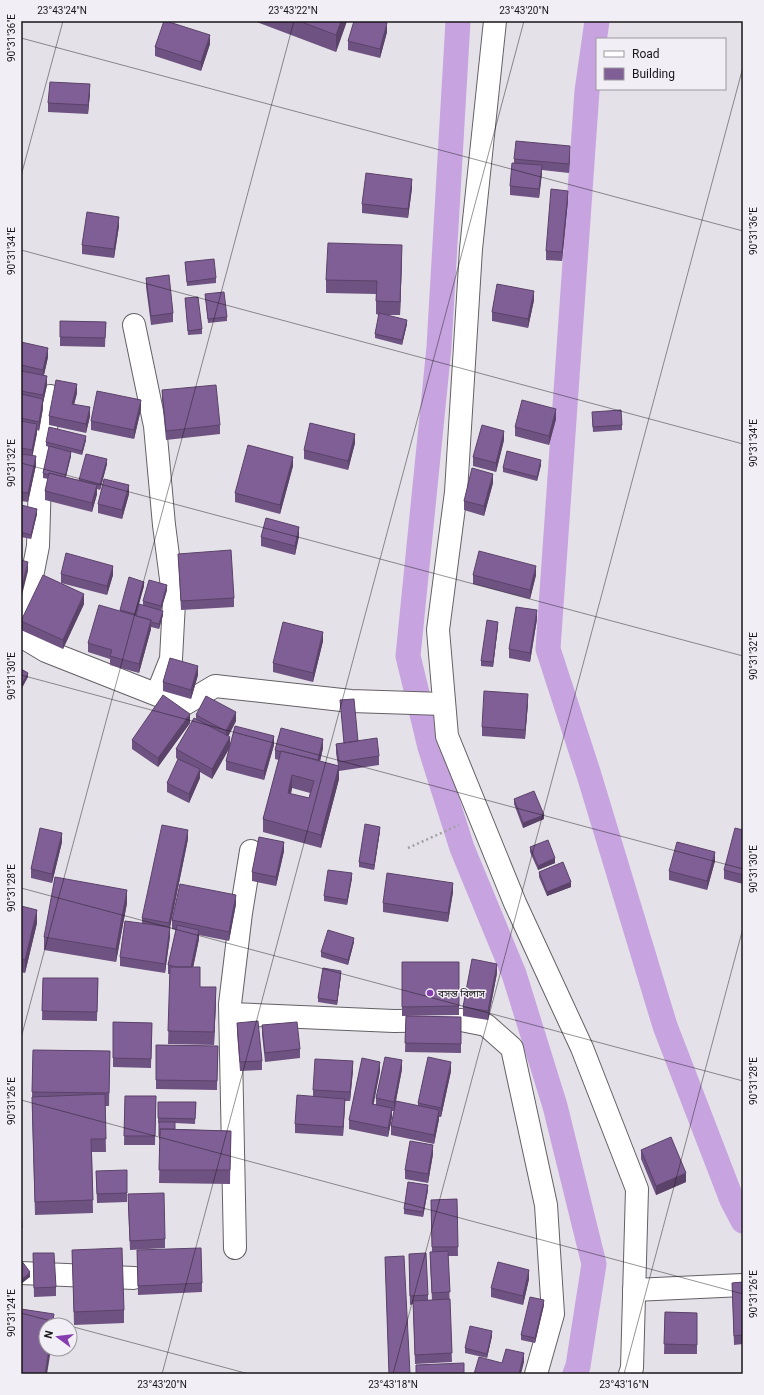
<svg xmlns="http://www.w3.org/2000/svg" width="764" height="1395" font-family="Roboto,'Noto Sans Bengali',sans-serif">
  <rect width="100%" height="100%" fill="#e5e1e8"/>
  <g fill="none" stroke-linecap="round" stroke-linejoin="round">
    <path stroke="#c7a4e0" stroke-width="25" d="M458,21L439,347L408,656L430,747L462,848L514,974L555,1106L594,1264L578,1366L575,1374
      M597,21L587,91L548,649L589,775L665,1026L732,1200L743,1221"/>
    <g stroke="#646066" stroke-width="24">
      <path id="minor" d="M134,325L155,426L164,525L174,602L171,659L157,694
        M21,615L28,597L38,546L40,478L50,396
        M21,636L46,651L183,705L215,686L351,701L444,704
        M231,1014L394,1021L461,1020L486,1025L512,1048L546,1205L553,1314L536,1374
        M235,1248L230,1004L241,913L251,851
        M21,1273L134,1278
        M634,1290L743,1285"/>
    </g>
    <g stroke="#646066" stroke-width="24">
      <path id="tertiary" d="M495,21L471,249L456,492L438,630L447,736L515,903L582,1048L637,1189L632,1368L630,1374"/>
    </g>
    <path stroke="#a29fa5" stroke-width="2.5" stroke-dasharray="2 3" stroke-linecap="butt" d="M408,848L459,825"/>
    <use href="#minor" stroke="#fff" stroke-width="22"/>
    <use href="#tertiary" stroke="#fff" stroke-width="22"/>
  </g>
  <path fill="#6e5281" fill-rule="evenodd" d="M254,21H347L336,52Z
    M387,32L380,58L348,50V41Z
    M210,44L201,71L155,56V47Z
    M90,93L88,114L48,112V103Z
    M570,155L569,173L542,170L539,198L510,195V186L514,163V159Z
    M412,188L408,218L362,213V204Z
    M568,200L562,261L546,260V251Z
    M119,226L114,258L82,254V245Z
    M402,258L400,315H387L407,324L402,345L375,338V334L379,315L376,314V294L326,293V280Z
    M185,262L216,278V283L187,286Z
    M146,278L173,313V322L151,325L146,287Z
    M205,294L227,317V321L208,323Z
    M185,298L202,329V334L188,335Z
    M534,300L528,328L492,321V312Z
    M60,321L106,322L105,347L60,346Z
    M21,342L48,357L44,375L47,385L43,403V408L39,431L37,430V433L32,456L36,465L28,502L21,501Z
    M162,390L220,425V434L166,440L162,399Z
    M77,393L74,404L90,416L86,433L49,425V416Z
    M141,409L134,439L91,430V421Z
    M592,417L622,425V430L593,432Z
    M556,419L549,445L515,436V427Z
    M86,440L82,455L71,452V456L66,477L79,480L107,464L100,490L97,489V494L92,512L45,500V491L48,479L43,478V473L49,447L46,446V442Z
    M504,440L496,472L473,466V457Z
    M355,443L348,470L304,459V450Z
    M541,465L537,481L503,472V468Z
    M293,466L280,514L235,502V493Z
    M493,483L484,516L464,510V501Z
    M129,494L122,519L98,513V504Z
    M21,505L37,514L31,539L21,537Z
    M299,536L295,555L261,546V537Z
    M178,554L234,598V607L181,610Z
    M61,574L113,575L107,595L61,583Z
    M473,575H536L530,599L473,584Z
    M144,586L135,616H136L143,605V601L167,590L161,610L163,615L159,629L151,627V629L139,673L110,665V659L88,652V643L120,611V610Z
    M84,604L63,649L21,630V621Z
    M537,619L530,662L509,658V649Z
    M498,626L493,667L481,666V661Z
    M323,641L313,682L273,672V663Z
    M198,675L191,699L163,691V682Z
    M340,700L358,741L379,756V765L339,771V779L321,848L263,832V819L279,760L275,759V750L323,748L320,761L338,766L336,753V744L344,743ZM292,788L310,793L309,798L291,794Z
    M528,703L525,739L482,736V727Z
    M196,715L236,721L228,737L230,747L212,779L200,772V778L189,803L167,792V783L179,760L176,758V749L196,719Z
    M190,723L158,767L132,749V740Z
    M274,745L264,780L226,770V761Z
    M514,799L544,819L523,828L514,804Z
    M743,830V884L724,879V870Z
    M380,831L374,870L359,867V862Z
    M188,839L170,927V936L165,973L120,966V957L142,924V918Z
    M62,842L52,883L31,878V869Z
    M530,847L555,863L538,870L530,852Z
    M284,851L276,886L252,881V872Z
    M715,861L707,890L669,880V871Z
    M539,872L571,887L547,896L539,877Z
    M352,878L347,905L324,901V896Z
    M453,892L448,922L383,912V903Z
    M127,903L116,962L44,950V937Z
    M236,904L229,941L199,935V939L193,967L200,987L216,1000L214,1045L168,1044L170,974H168V965L176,930L172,929V920Z
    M21,906L37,923L25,973L21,972Z
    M354,942L348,965L321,957V952Z
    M402,962H459V1015L402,1016Z
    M497,973L488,1020L463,1016V1007Z
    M341,975L337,1005L318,1002V998Z
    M43,978H98L97,1021L42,1020Z
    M406,1016L461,1017V1053L405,1052Z
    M113,1022L152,1023L151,1068L113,1067Z
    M237,1023L262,1061V1070L240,1071L237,1032Z
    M262,1025L300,1049V1058L265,1062L262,1034Z
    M156,1045L218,1046L217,1090L156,1089Z
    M33,1050L110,1051L109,1106H105L106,1152H92L93,1213L35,1215L32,1110V1097Z
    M402,1069L394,1111H392V1117L388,1137L349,1129V1120L380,1071L373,1104L376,1105V1098Z
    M353,1070L350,1101H345L343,1136L295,1133V1124L313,1096V1090Z
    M451,1071L441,1117H439V1119L434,1144L391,1135V1126L418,1106V1103Z
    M125,1096H156L155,1145H124Z
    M158,1102H196L195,1124L175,1123V1129L231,1131L230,1184L159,1183L160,1140H159V1123H158Z
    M641,1150L686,1182L656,1195L641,1159Z
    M433,1154L428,1183L405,1179V1170Z
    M96,1171L127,1193V1202L97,1203Z
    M428,1190L423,1217L404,1214V1209Z
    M457,1199L458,1256H448L452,1362L415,1364L413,1304L410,1305L409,1254L428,1295V1300H432L430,1261V1252H432L431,1200Z
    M128,1203L165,1239V1248L130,1250Z
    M21,1205L22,1228V1241H21Z
    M72,1250L124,1310V1323L74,1325Z
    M137,1250L202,1283V1292L138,1295Z
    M33,1253L56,1287V1296L34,1297Z
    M385,1257L410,1374H389Z
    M529,1279L523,1305L491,1297V1288Z
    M743,1282V1344L734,1345L732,1283Z
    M544,1305L535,1343L521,1340V1335Z
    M665,1312L697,1313V1354H664Z
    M492,1336L487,1358L465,1353V1348Z"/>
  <path fill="#5a4269" d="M341,21H347L336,52V35Z
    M387,23V32L380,58V49Z
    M210,35V44L201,71V62Z
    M90,84V93L88,114V105Z
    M570,146V155L569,173V164Z
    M542,165V174L539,198V189Z
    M412,179V188L408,218V209Z
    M568,191V200L562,261V252Z
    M119,217V226L114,258V249Z
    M402,245V258L400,315V302Z
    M534,291V300L528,328V319Z
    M407,320V324L402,345V340Z
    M48,348V357L43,379V370Z
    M47,376V385L43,403V408L39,431V422L43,400V395Z
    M77,384V393L72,413V404Z
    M141,400V409L134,439V430Z
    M90,407V416L86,433V424Z
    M556,409V419L549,445V436Z
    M37,424V433L32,459V450Z
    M504,431V440L496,472V463Z
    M355,434V443L348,470V461Z
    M86,436V440L82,455V451Z
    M71,452V456L64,483V479Z
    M36,456V465L28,502V493Z
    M293,457V466L280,514V505Z
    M107,459V464L100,490V485Z
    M541,460V465L537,481V477Z
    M493,474V483L484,516V506Z
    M97,485V494L92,512V503Z
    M129,485V494L122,519V510Z
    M37,509V514L31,539V535Z
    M299,527V536L295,555V546Z
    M28,562V571L21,599V590Z
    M113,566V575L107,595V586Z
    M536,566V575L530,599V590Z
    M144,582V586L135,619V614Z
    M167,585V590L161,610V606Z
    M84,594V604L63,649V640Z
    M537,610V619L530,662V653Z
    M163,611V615L159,629V624Z
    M151,620V629L139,673V664Z
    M498,622V626L493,667V662Z
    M323,632V641L313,682V673Z
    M198,666V675L191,699V690Z
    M28,673V677L21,690V686Z
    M528,694V703L525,739V730Z
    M236,712V721L226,740V731Z
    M190,714V723L158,767V758Z
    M274,736V745L264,780V771Z
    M230,737V747L212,779V769Z
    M323,739V748L318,770V761Z
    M339,766V779L321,848V835Z
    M200,769V778L189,803V794Z
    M292,775V788L288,806V793Z
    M544,815V819L523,828V823Z
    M380,827V831L374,870V865Z
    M188,830V839L169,932V923Z
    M62,833V842L52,883V874Z
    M284,842V851L276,886V877Z
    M715,852V861L707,890V881Z
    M555,858V863L538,870V866Z
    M352,873V878L347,905V900Z
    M571,882V887L547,896V892Z
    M453,883V892L448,922V913Z
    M127,890V903L116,962V949Z
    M236,895V904L229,941V932Z
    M37,910V923L25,973V960Z
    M170,927V936L165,973V964Z
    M199,930V939L191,978V969Z
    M354,938V942L348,965V960Z
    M497,964V973L488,1020V1011Z
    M341,971V975L337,1005V1001Z
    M216,987V1000L214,1045V1032Z
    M402,1060V1069L394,1111V1102Z
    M353,1061V1070L350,1101V1092Z
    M380,1062V1071L372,1113V1104Z
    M451,1062V1071L441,1117V1108Z
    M345,1099V1108L343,1136V1127Z
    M392,1108V1117L388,1137V1128Z
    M439,1110V1119L434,1144V1135Z
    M433,1145V1154L428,1183V1174Z
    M686,1173V1182L656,1195V1186Z
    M428,1185V1190L423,1217V1212Z
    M529,1270V1279L523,1305V1296Z
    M30,1272V1277L21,1284V1280Z
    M544,1300V1305L535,1343V1338Z
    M54,1314V1325H52Z
    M492,1331V1336L487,1358V1354Z
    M49,1349H51L47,1374H45Z
    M524,1353V1362L521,1374H519Z"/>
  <path fill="#805f96" stroke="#5a4269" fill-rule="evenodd" d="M164,21H166L210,35L201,62L155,47Z
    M299,21H341L336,35Z
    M354,21H381L387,23L380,49L348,41Z
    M50,82L90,84L88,105L48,103Z
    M516,141L570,146L569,164L514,159Z
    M512,163L542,165L539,189L510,186Z
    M366,173L412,179L408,209L362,204Z
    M551,189L568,191L562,252L546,251Z
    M87,212L119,217L114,249L82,245Z
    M328,243L402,245L400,302L376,301L377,281L326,280Z
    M214,259L216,278L187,282L185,262Z
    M169,275L173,313L151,316L146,278Z
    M497,284L534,291L528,319L492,312Z
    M224,292L227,317L208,319L205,294Z
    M198,297L202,329L188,331L185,298Z
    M379,313L407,320L402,340L375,334Z
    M60,321L106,322L105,338L60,337Z
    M21,342L48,348L43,370L21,365Z
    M21,371L47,376L43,395L21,391Z
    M56,380L77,384L72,404L90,407L86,424L49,416Z
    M216,385L220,425L166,431L162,390Z
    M97,391L141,400L134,430L91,421Z
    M21,394L43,399L39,422L21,418Z
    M522,400L556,409L549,436L515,427Z
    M621,410L622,425L593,427L592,412Z
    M21,421L37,424L32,450L21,448Z
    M310,423L355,434L348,461L304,450Z
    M482,425L504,431L496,463L473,457Z
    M49,427L86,436L82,451L46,442Z
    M248,445L293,457L280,505L235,493Z
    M49,446L71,452L65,477L49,473V475L43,473Z
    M507,451L541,460L537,477L503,468Z
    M21,454L36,456L28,493L21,492Z
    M86,454L107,459L100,485L79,480Z
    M472,468L493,474L484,506L464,501Z
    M49,473L97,485L92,503L45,491Z
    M104,479L129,485L122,510L98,504Z
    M21,505L37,509L31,535L21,532Z
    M266,518L299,527L295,546L261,537Z
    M231,550L234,598L181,601L178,554Z
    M479,551L536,566L530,590L473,575Z
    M66,553L113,566L107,586L61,574Z
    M21,560L28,562L21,590Z
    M43,575L84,594L63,640L21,621Z
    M129,577L144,582L135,614L120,610Z
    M149,580L167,585L161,606L143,601Z
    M139,604L163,611L159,624L151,622V620L136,616Z
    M99,605L151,620L139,664L110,656L112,650L88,643Z
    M516,607L537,610L530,653L509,649Z
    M487,620L498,622L493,662L481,661Z
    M283,622L323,632L313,673L273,663Z
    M170,658L198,666L191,690L163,682Z
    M21,669L28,673L21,686Z
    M484,691L528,694L525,730L482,727Z
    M163,695L190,714L158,758L132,740Z
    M206,696L236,712L226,731L196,715Z
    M354,699L358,741L344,743L340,700Z
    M194,718L230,737L212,769L176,749Z
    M235,726L274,736L264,771L226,761Z
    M281,728L323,739L318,760L281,751V752L275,750Z
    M377,738L379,756L339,762L336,744Z
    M281,751L339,766L321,835L263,819ZM292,775L314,781L309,798L288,793Z
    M178,759L200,769L189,794L167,783Z
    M534,791L544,815L523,823L514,799Z
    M365,824L380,827L374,865L359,862Z
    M162,825L188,830L169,923L142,918Z
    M40,828L62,833L52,874L31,869Z
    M735,828L743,830V875L724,870Z
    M259,837L284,842L276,877L252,872Z
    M548,840L555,858L538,866L530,847Z
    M677,842L715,852L707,881L669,871Z
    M563,862L571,882L547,892L539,872Z
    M328,870L352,873L347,900L324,896Z
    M387,873L453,883L448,913L383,903Z
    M55,877L127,890L116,949L44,937Z
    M180,884L236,895L229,932L172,920Z
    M21,906L37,910L25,960L21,959Z
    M125,921L170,927L165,964L120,957Z
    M177,925L199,930L191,967H177L168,965Z
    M328,930L354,938L348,960L321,952Z
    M472,959L497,964L488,1011L463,1007Z
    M402,962H459V1006L402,1007Z
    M170,967H200V987H216L214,1032L168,1031Z
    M323,968L341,971L337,1001L318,998Z
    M43,978H98L97,1012L42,1011Z
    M406,1016L461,1017V1044L405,1043Z
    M258,1021L262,1061L240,1062L237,1023Z
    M113,1022L152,1023L151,1059L113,1058Z
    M297,1022L300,1049L265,1053L262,1025Z
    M156,1045L218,1046L217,1081L156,1080Z
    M33,1050L110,1051L109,1093L32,1092Z
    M385,1057L402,1060L394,1102L376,1098Z
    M428,1057L451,1062L441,1108L418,1103Z
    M362,1058L380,1062L372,1104L392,1108L388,1128L349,1120Z
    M315,1059L353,1061L350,1092L313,1090Z
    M105,1094L106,1139H91L93,1200L35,1202L32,1097Z
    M297,1095L345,1099L343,1127L295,1124Z
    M125,1096H156L155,1136H124Z
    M396,1101L439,1110L434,1135L391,1126Z
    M158,1102H196L195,1119L158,1118Z
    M159,1122H175V1129H160V1136H159Z
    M160,1129L231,1131L230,1170H159Z
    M671,1137L686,1173L656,1186L641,1150Z
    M410,1141L433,1145L428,1174L405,1170Z
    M127,1170V1193L97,1194L96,1171Z
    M408,1182L428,1185L423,1212L404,1209Z
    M164,1193L165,1239L130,1241L128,1194Z
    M457,1199L458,1247H432L431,1200Z
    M21,1205L22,1228H21Z
    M122,1248L124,1310L74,1312L72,1250Z
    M201,1248L202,1283L138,1286L137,1250Z
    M448,1251L450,1292L432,1293L430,1252Z
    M33,1253H54L56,1287L34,1288Z
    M426,1253L428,1295L410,1296L409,1254Z
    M404,1256L410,1374H389L385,1257Z
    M21,1260L30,1272L21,1280Z
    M498,1262L529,1270L523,1296L491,1288Z
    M743,1282V1335L734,1336L732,1283Z
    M530,1297L544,1300L535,1338L521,1335Z
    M450,1299L452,1353L415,1355L413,1301Z
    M21,1309L54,1314L52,1325H46V1349H49L45,1374H21Z
    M665,1312L697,1313V1345L664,1344Z
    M470,1326L492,1331L487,1354L465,1348Z
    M506,1349L524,1353L519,1374H474L479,1357L502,1363Z
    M464,1363V1374H416V1365Z"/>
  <path fill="none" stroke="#181619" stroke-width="1" stroke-opacity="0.45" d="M21,38L743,231M21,176L63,21M21,250L743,444M21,463L743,656M21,675L743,869M21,888L743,1081M21,1038L294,21M21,1100L743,1294M21,1313L66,1325M70,1326L249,1374M162,1374L524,21M393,1374L743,67M624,1374L743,928"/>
  <circle fill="#863db0" stroke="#f2eef5" stroke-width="1.5" cx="430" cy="993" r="4"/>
  <g text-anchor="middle" stroke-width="3" stroke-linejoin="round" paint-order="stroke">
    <g font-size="10" fill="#181619" stroke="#f2eef5" text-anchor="start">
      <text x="438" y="997">বসন্ত বিলাস</text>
    </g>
  </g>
  <rect width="764" height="1395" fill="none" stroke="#f2eef5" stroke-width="44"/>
  <rect x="596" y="38" width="130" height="52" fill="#f2eef5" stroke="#9b989d"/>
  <rect x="604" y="51" width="20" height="6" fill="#ffffff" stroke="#9b989d"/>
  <text x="632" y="58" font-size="12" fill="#181619">Road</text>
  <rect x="604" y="68" width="20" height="12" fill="#805f96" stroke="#9b989d"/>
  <text x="632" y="78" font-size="12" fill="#181619">Building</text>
  <g transform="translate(58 1337) rotate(285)"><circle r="19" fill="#f2eef5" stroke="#9b989d"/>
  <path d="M0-3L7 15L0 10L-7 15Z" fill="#863db0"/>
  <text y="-6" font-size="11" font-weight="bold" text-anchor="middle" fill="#181619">N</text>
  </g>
  <rect x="22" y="22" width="720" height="1351" fill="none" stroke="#181619" stroke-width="1.5"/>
  <g font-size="10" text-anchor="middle" fill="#181619">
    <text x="62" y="14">23°43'24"N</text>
    <text x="293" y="14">23°43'22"N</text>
    <text x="524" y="14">23°43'20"N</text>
    <text transform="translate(11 38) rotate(-90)" y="4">90°31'36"E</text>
    <text transform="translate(753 231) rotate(-90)" y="4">90°31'36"E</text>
    <text transform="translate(11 251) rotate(-90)" y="4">90°31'34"E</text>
    <text transform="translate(753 443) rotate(-90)" y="4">90°31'34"E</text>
    <text transform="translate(11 463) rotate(-90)" y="4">90°31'32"E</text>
    <text transform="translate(753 656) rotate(-90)" y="4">90°31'32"E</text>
    <text transform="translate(11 676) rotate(-90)" y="4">90°31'30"E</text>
    <text transform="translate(753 869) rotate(-90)" y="4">90°31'30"E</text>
    <text transform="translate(11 888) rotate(-90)" y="4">90°31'28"E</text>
    <text transform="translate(753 1081) rotate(-90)" y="4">90°31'28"E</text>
    <text transform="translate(11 1101) rotate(-90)" y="4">90°31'26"E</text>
    <text transform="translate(753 1294) rotate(-90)" y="4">90°31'26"E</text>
    <text transform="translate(11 1313) rotate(-90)" y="4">90°31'24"E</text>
    <text x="162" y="1388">23°43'20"N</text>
    <text x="393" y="1388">23°43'18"N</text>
    <text x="624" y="1388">23°43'16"N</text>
  </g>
</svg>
